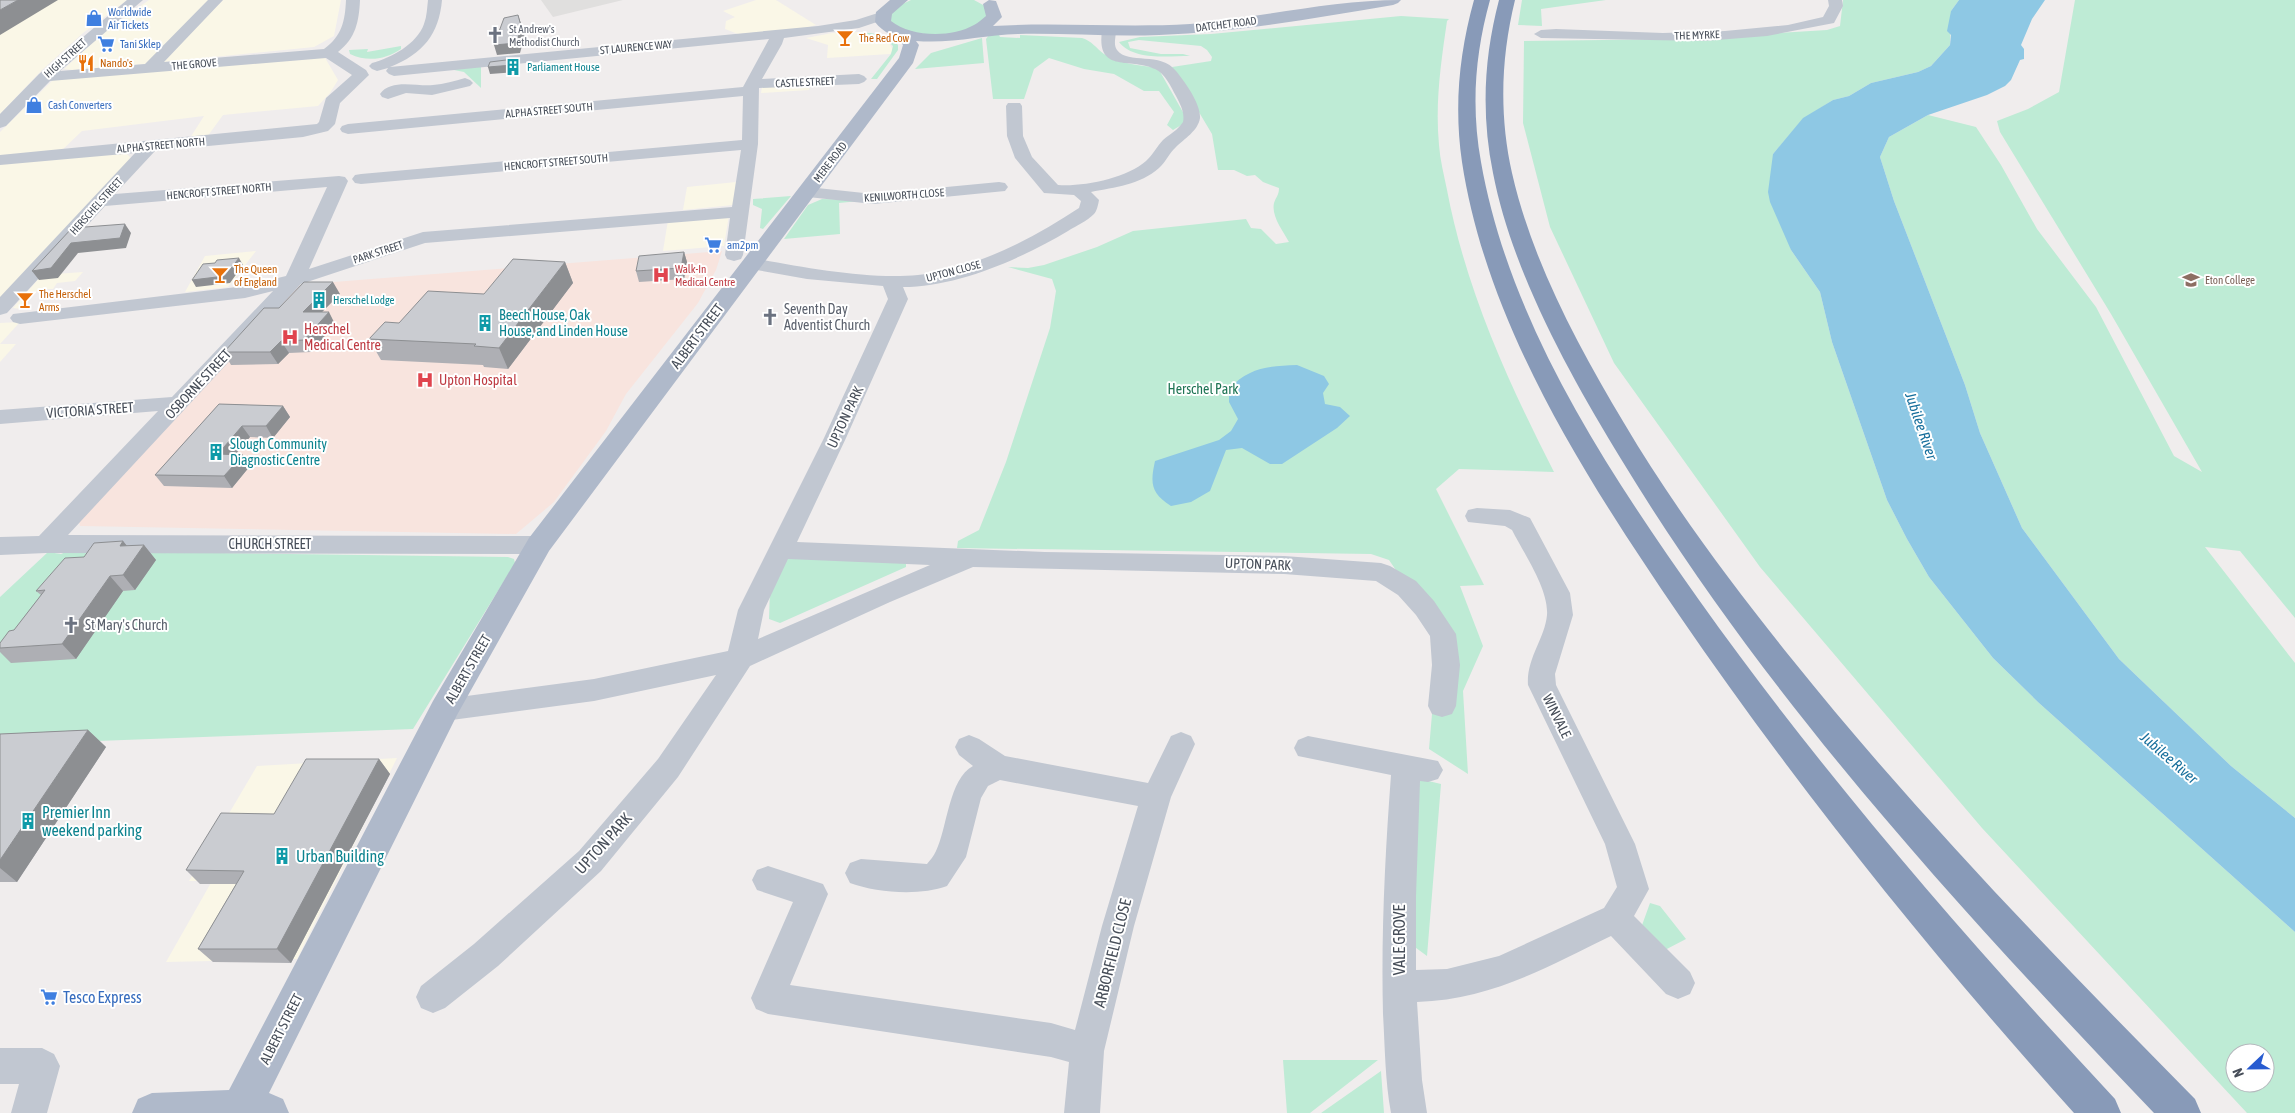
<svg xmlns="http://www.w3.org/2000/svg" width="2295" height="1113" font-family="'Asap Condensed',sans-serif">
  <rect width="100%" height="100%" fill="#f0eded"/>
  <path fill="#faf7e7" d="M0,0H127L83,33L42,70L0,114Z
    M149,0H212L146,64L73,70L64,69L103,33Z
    M223,0H341L334,36L314,47L163,62Z
    M756,0H776L816,25L805,28L738,34L725,29L726,21L735,17L723,11Z
    M858,32L888,41L893,50L890,54L827,58L828,45L806,38L832,33Z
    M324,56L338,80L330,93L318,106L223,115L207,137L190,138L204,116L82,131L59,153L0,157V132L53,80Z
    M810,85L809,90L761,93L762,87Z
    M125,152L131,158L0,304V164Z
    M736,182L733,205L683,210L687,187Z
    M729,215L724,246L663,251L668,220Z
    M256,251L228,287L185,292L205,256Z
    M83,272L75,281L57,283L53,289H38L22,309L13,308L42,275Z
    M20,322L0,344H16L0,362V323Z
    M397,758L297,959L166,962L212,881H189L257,766Z"/>
  <path fill="#e0dfde" d="M541,0H623L553,17Z"/>
  <path fill="#f8e4de" d="M722,251L716,270L698,303L626,394L606,431L554,502L516,534L80,526L79,522L296,285Z"/>
  <path fill="#beebd5" fill-rule="evenodd" d="M911,0H974L985,6L988,13C975,40 907,41 889,20C891,8 901,5 911,0Z
    M1522,0H1606L1541,9L1542,26L1518,25Z
    M1843,0H1959L1951,11L1950,45L1931,66L1918,72L1871,83L1849,96L1833,100L1803,119L1773,154L1791,250L1820,292L1832,342L1887,500L1907,539L1929,577L1993,658L2039,703L2295,932V1113H2247L1982,828L1760,567L1614,363L1550,227L1523,123L1524,41L1682,39L1827,30L1840,26ZM2235,1053H2265V1083H2235Z
    M2075,0H2295V618L2240,551L2205,547L2295,663V818L2231,766L2119,659L2022,528L1980,433L1965,385L1894,201L1880,157L1889,137L1928,115L1976,127L2001,165L2037,229L2096,307L2174,456L2202,472L2111,314L2000,132L1997,121L2028,109L2059,92Z
    M1401,16L1449,19L1447,21C1441,62 1435,103 1439,145C1440,160 1444,175 1447,190C1466,290 1508,382 1554,472L1459,469L1436,489L1484,585L1460,586L1483,646L1463,691L1468,774L1429,749L1439,633L1389,560L1371,554L957,548L958,541L979,530L1006,462L1050,328L1056,291L1052,279L1008,267L1028,268L1044,265L1097,247L1133,231L1246,219L1251,228L1261,229L1276,244L1289,242C1283,231 1271,216 1274,203C1276,197 1279,195 1279,188L1263,182L1255,175L1247,176L1234,170H1218L1212,134L1172,67L1211,61L1212,57L1207,50L1201,46L1139,40L1128,42L1130,48L1161,54H1183L1190,56C1168,56 1134,61 1119,42L1140,37L1211,34Z
    M858,32C872,33 889,34 898,45V50L877,79H871L891,54L893,46L888,41Z
    M989,35H999L1000,37L1020,38V35L1082,38C1092,41 1096,48 1104,54C1119,64 1140,65 1158,68L1188,121L1173,130L1167,125L1174,112L1159,91H1144L1114,74L1084,69L1049,58L1034,69L1024,99H993L986,39Z
    M982,38L984,63L915,69L931,53Z
    M401,46V49C385,60 367,62 350,54L349,50L368,49L367,52Z
    M481,64V88L464,72L449,69Z
    M791,196L763,229L760,228L762,209L753,205V199Z
    M822,199L869,200L839,203L840,234L784,239L808,205Z
    M68,551L508,557L514,559L515,563L413,729L71,742L0,761V597L48,552L61,554Z
    M785,556L906,562V567L780,623L769,619L771,560Z
    M1416,778L1441,784L1427,956L1408,942Z
    M1650,903L1660,906L1686,939L1663,951L1641,928Z
    M1283,1060H1378L1310,1113H1287Z
    M1381,1071L1384,1113H1321Z"/>
  <path fill="#8ec8e4" d="M1959,0H2045L2032,19L2021,45L2024,49V59L2020,60L2011,80L2005,86L1987,95L1928,115L1889,137L1880,157L1894,201L1965,385L1980,433L2022,528L2119,659L2231,766L2295,818V932L2039,703L1993,658L1929,577L1907,539L1887,500L1832,342L1820,292L1791,250L1770,202L1768,192L1773,154L1803,118L1833,100L1849,96L1871,83L1918,72L1931,66L1950,45L1951,35L1947,31L1951,11Z
    M1297,365L1324,376L1329,384L1323,393L1325,404L1340,407L1350,416L1337,428L1282,464H1270L1242,448L1226,450L1210,491L1191,502L1171,506C1151,493 1150,484 1155,461L1219,440L1231,431L1238,419L1229,402V389C1249,367 1269,366 1297,365Z"/>
  <g fill="none" stroke-linecap="round" stroke-linejoin="round">
    <path fill="#c1c7d1" fill-rule="evenodd" d="M127,0H143L60,71L145,64L208,0H223L164,62L324,49C342,36 345,21 346,0H360C359,21 356,38 338,52L366,70L369,75L340,103L335,124L328,131L303,137L155,151L115,194L339,176L345,177L348,181L309,269L423,232L732,207L741,150L361,184L355,183L352,179L355,175L361,174L742,140L743,96L348,134L342,132L340,129L342,126L348,124L743,87L769,39L394,76L389,74L386,71L388,68L377,71L372,69L369,66L372,63C391,58 417,44 424,24C427,16 427,8 428,0H442C439,34 423,54 390,67L818,26L856,20L881,12L888,16L886,19L859,28L784,38L782,44L762,79L859,74L864,76L867,79L864,82L859,84L759,88L758,144L743,255L741,259L734,261L727,259L725,255L730,218L425,243L301,284L68,535L539,536L548,539L551,545L548,551L539,554L46,553L0,555V537L39,536L158,411L0,424V410L172,397L273,291L245,298L20,324L13,322L10,318L13,314L245,286L286,276L327,187L105,206L7,313L0,315V297L135,153L0,165V155L317,124L319,122L326,98L352,75L326,58L50,81L6,126L0,128V114L39,74Z
      M1828,0H1842L1843,6L1834,23L1767,36L1704,41L1541,38L1534,34L1541,30L1556,29L1663,33L1725,31L1788,25L1823,17L1829,6Z
      M1109,27L1116,31C1116,36 1113,45 1117,50C1128,65 1161,51 1176,71C1185,82 1201,104 1200,118C1198,131 1184,139 1176,147C1169,153 1166,162 1159,168C1140,185 1115,187 1091,192L1099,200C1098,205 1097,211 1094,214C1087,221 1076,226 1068,231C1021,259 957,287 903,287L908,299L846,438L797,542L1045,552L1284,556L1381,563L1390,566L1416,581L1434,601L1456,634L1460,665L1456,706L1452,714L1442,717L1432,714L1428,706L1432,665L1430,636L1416,615L1398,595L1376,581L1284,574L973,567L890,602L750,666L678,777L601,871L498,966L445,1008L433,1013L421,1008L416,997L421,986L474,944L579,851L658,759L716,675L594,701L444,721L434,718L430,710L434,702L444,699L594,679L728,651L738,610L824,438L888,299L883,286L807,279L745,268L742,264L745,260L752,258C801,267 869,280 918,275C975,269 1032,239 1079,208L1081,201L1074,195L1044,193L1015,158L1007,136L1006,106L1008,103H1020L1022,106L1023,136L1032,157L1058,185C1083,187 1127,178 1146,161C1153,155 1157,146 1163,140C1170,134 1178,130 1183,122C1185,112 1180,104 1176,96C1171,87 1165,73 1155,69C1131,57 1096,74 1102,31ZM788,559L930,565L758,639L764,610Z
      M465,78L470,80L473,83L470,86L432,95L406,93L388,99L382,97L380,94C391,78 418,87 433,85C444,84 455,81 465,78Z
      M999,182L1005,183L1008,187L1005,191L873,204L808,197L802,196L799,192L802,188L808,187L873,194Z
      M1477,508L1510,510L1530,518L1570,593L1573,615L1555,674L1556,685L1635,844L1649,889L1634,916L1690,972L1695,983L1690,994L1678,999L1666,994L1611,936C1545,968 1492,999 1417,1002L1422,1080L1427,1113H1391C1385,1080 1385,1047 1383,1014C1381,935 1385,855 1391,775L1298,756L1294,748L1298,740L1308,736L1438,761L1443,770L1438,779L1428,782L1420,781L1416,896V970L1447,969L1499,956L1604,908L1617,887L1605,844L1528,685C1526,659 1545,638 1547,615C1549,589 1523,552 1512,530L1505,526L1468,522L1465,516L1468,510Z
      M1181,732L1191,736L1195,744L1171,797L1134,926L1104,1051L1100,1113H1064L1069,1062L1051,1057L768,1014L756,1009L751,998L793,902L757,890L752,880L757,870L768,866L823,884L828,894L790,985L1051,1023L1075,1030L1102,926L1138,806L1000,780L988,786L981,798L966,857L947,886C920,896 877,893 850,883L845,873L850,863L861,859L927,864C930,860 934,856 936,851C947,829 949,778 973,766L959,755L955,747L959,739L969,735L979,739L1005,756L1148,783L1171,736Z
      M0,1048H42L54,1054L60,1066L47,1113H11L19,1084H0Z"/>
    <path fill="#afb9ca" fill-rule="evenodd" d="M890,0H908L892,14L891,21C911,37 951,38 974,25C978,23 982,19 986,16L983,4L989,0L996,1L1002,17L993,26C1058,22 1124,28 1190,24C1260,18 1330,0 1401,0L1398,3L1393,5C1316,18 1238,32 1159,35C1112,37 1065,33 1018,34C984,35 951,44 916,41L919,45L913,63L549,551L457,715L269,1093L283,1099L289,1113H132L138,1099L152,1093L229,1090L433,701L529,538L899,58L903,45C895,35 883,33 875,22L876,12Z"/>
    <path fill="#889ab8" fill-rule="evenodd" d="M1474,0H1490C1475,54 1471,107 1481,162C1509,322 1607,470 1699,600C1825,777 1967,940 2115,1099L2121,1113H2074C1932,955 1799,790 1679,615C1587,480 1487,326 1462,162C1454,107 1459,54 1474,0Z
      M1499,0H1515C1501,57 1499,115 1512,173C1532,261 1578,346 1624,423C1673,506 1731,583 1791,658C1916,814 2055,957 2195,1099L2201,1113H2154C1960,910 1767,700 1621,459C1569,374 1512,271 1493,173C1481,114 1484,57 1499,0Z"/>
  </g>
  <path fill="#aeafb4" d="M684,252L687,262L684,279L639,282L636,271Z
    M565,262L573,283L508,369L484,367L483,365L381,360L369,339L399,323L484,294Z
    M340,294L322,312L335,324L311,352L289,353L278,364L231,365L224,352L279,308Z
    M219,404L283,406L290,417L273,438L250,437L235,455L250,466L232,488L164,486L155,475Z
    M123,541L127,546L144,545L156,560L135,590L123,591L76,659L11,663L0,652V643L14,630L41,595L36,591L84,557Z
    M88,730L106,747L17,882H0V734Z
    M379,759L390,774L291,963L213,962L198,949L236,884H200L186,870L274,814Z"/>
  <path fill="#8d8f92" d="M18,0H58L0,35V10Z
    M518,15L525,35L520,53L497,55L494,45Z
    M514,59L517,66L515,72L490,74L488,67Z
    M125,224L131,233L126,248L78,253L58,278L39,280L32,271L71,243Z
    M684,252L687,262L684,279L681,268Z
    M239,258L243,265L230,283L196,287L192,280Z
    M565,262L573,283L508,369L499,348Z
    M333,282L340,294L310,324L303,312Z
    M329,312L335,324L311,352L304,340Z
    M281,341L289,353L278,364L270,352Z
    M283,406L290,417L273,438L266,426Z
    M242,426L250,437L225,466L218,454Z
    M243,455L250,466L232,488L224,476Z
    M123,541L135,556L120,546Z
    M144,545L156,560L135,590L123,575Z
    M110,576L123,591L76,659L62,644Z
    M88,730L106,747L17,882L0,868V860Z
    M379,759L390,774L291,963L277,949Z"/>
  <path fill="#caccd1" stroke="#8d8f92" d="M0,0H18L0,10Z
    M518,15L521,26L517,43L494,45L504,18Z
    M514,59L513,65L488,67L490,62Z
    M125,224L120,238L71,243L51,268L32,271L72,228Z
    M684,252L681,268L636,271L639,256Z
    M239,258L225,276L192,280L203,264L215,263L217,260Z
    M513,259L565,262L499,348L474,346L476,344L369,339L385,322L399,323L428,291L484,294Z
    M304,282H333L303,312H329L304,340L281,341L270,352H224L264,308H279Z
    M219,404L283,406L266,426H242L218,454L243,455L224,476L155,475Z
    M123,541L120,546L144,545L123,575L110,576L62,644L0,648V643L9,631L14,630L45,590L36,591L65,558L84,557L94,543Z
    M88,730L0,860V734Z
    M306,759H379L277,949H198L244,871L186,870L221,813L274,814Z"/>
  <defs>
    <g id="shop-bare" transform="scale(1.35)"><path d="M-5-2.5h2.3a2.7 3.5 0 0 1 5.4 0H5L5.5 6h-11ZM-1.5-2.5h3a1.5 2.3 0 0 0-3 0Z" fill="#3f7fe0" stroke="#fff" stroke-width="2.5" paint-order="stroke"/></g>
    <g id="church-bare" transform="scale(1.35)"><path d="M-1.2-6h2.4v3.5h3.3v2.4h-3.3V6h-2.4V-.1h-3.3v-2.4h3.3Z" fill="#6b7280" stroke="#fff" stroke-width="2.5" paint-order="stroke"/></g>
    <g id="bar-bare" transform="scale(1.35)"><path d="M-6-5H6L.8 .8V4.5H3.5V6h-7V4.5H-.8V.8Z" fill="#e8710a" stroke="#fff" stroke-width="2.5" paint-order="stroke"/></g>
    <g id="supermarket-bare" transform="scale(1.35)"><path d="M-6-5.5h2.5l.6 2H6L4.5 2H-2.5L-4.4-4H-6ZM-1.5 3.2a1.3 1.3 0 1 0 .1 0ZM3 3.2a1.3 1.3 0 1 0 .1 0Z" fill="#3f7fe0" stroke="#fff" stroke-width="2.5" paint-order="stroke"/></g>
    <g id="restaurant-bare" transform="scale(1.35)"><path d="M-5-6h1v4h1v-4h1v4h1v-4h1v5L-1.5 .5V6h-2V.5L-5-1ZM5-6V6H3V1.5H1.5Q1.5-4 5-6Z" fill="#e8710a" stroke="#fff" stroke-width="2.5" paint-order="stroke"/></g>
    <g id="building-bare" transform="scale(1.35)"><path d="M-4-6H4V6H1V3H-1V6H-4ZM-2.5-4.3h1.7v1.8h-1.7ZM.8-4.3h1.7v1.8H.8ZM-2.5-1h1.7V.8h-1.7ZM.8-1h1.7V.8H.8Z" fill="#0f9aa8" stroke="#fff" stroke-width="2.5" paint-order="stroke"/></g>
    <g id="hospital-bare" transform="scale(1.35)"><path d="M-5-5h3v3.5h4V-5h3V5h-3V1.5h-4V5h-3Z" fill="#e0444e" stroke="#fff" stroke-width="2.5" paint-order="stroke"/></g>
    <g id="school-bare" transform="scale(1.35)"><path d="M0-5L7-2L0 1L-7-2ZM-4 1L0 2.5L4 1V4Q0 6-4 4Z" fill="#8d6e63" stroke="#fff" stroke-width="2.5" paint-order="stroke"/></g>
  </defs>
  <g fill-rule="evenodd">
    <use href="#shop-bare" x="94" y="18"/>
    <use href="#church-bare" x="495" y="35"/>
    <use href="#bar-bare" x="845" y="38"/>
    <use href="#supermarket-bare" x="106" y="44"/>
    <use href="#restaurant-bare" x="86" y="63"/>
    <use href="#building-bare" x="513" y="67"/>
    <use href="#shop-bare" x="34" y="105"/>
    <use href="#supermarket-bare" x="713" y="245"/>
    <use href="#bar-bare" x="220" y="275"/>
    <use href="#hospital-bare" x="661" y="275"/>
    <use href="#school-bare" x="2191" y="280"/>
    <use href="#bar-bare" x="25" y="300"/>
    <use href="#building-bare" x="319" y="300"/>
    <use href="#church-bare" x="770" y="317"/>
    <use href="#building-bare" x="485" y="323"/>
    <use href="#hospital-bare" x="290" y="337"/>
    <use href="#hospital-bare" x="425" y="380"/>
    <use href="#building-bare" x="216" y="452"/>
    <use href="#church-bare" x="71" y="625"/>
    <use href="#building-bare" x="28" y="821"/>
    <use href="#building-bare" x="282" y="856"/>
    <use href="#supermarket-bare" x="49" y="997"/>
  </g>
  <g text-anchor="middle" stroke-width="4" stroke-linejoin="round" paint-order="stroke">
    <g font-size="11" fill="#366cbe" stroke="#fff" text-anchor="start">
      <text x="108" y="16">Worldwide<tspan x="108" dy="13">Air Tickets</tspan></text>
      <text x="120" y="48">Tani Sklep</text>
      <text x="48" y="109">Cash Converters</text>
      <text x="727" y="249">am2pm</text>
    </g>
    <g font-size="11" fill="#474e59" stroke="#fff">
      <text transform="translate(1226 24) rotate(-7)" y="4">DATCHET ROAD</text>
      <text transform="translate(1697 35) rotate(-2)" y="4">THE MYRKE</text>
      <text transform="translate(636 47) rotate(-5)" y="4">ST LAURENCE WAY</text>
      <text transform="translate(65 58) rotate(-42)" y="4">HIGH STREET</text>
      <text transform="translate(194 64) rotate(-5)" y="4">THE GROVE</text>
      <text transform="translate(805 82) rotate(-3)" y="4">CASTLE STREET</text>
      <text transform="translate(549 110) rotate(-5)" y="4">ALPHA STREET SOUTH</text>
      <text transform="translate(161 145) rotate(-5)" y="4">ALPHA STREET NORTH</text>
      <text transform="translate(556 162) rotate(-5)" y="4">HENCROFT STREET SOUTH</text>
      <text transform="translate(830 162) rotate(-53)" y="4">MERE ROAD</text>
      <text transform="translate(219 191) rotate(-5)" y="4">HENCROFT STREET NORTH</text>
      <text transform="translate(904 195) rotate(-4)" y="4">KENILWORTH CLOSE</text>
      <text transform="translate(96 206) rotate(-48)" y="4">HERSCHEL STREET</text>
      <text transform="translate(378 252) rotate(-18)" y="4">PARK STREET</text>
      <text transform="translate(953 271) rotate(-15)" y="4">UPTON CLOSE</text>
    </g>
    <g font-size="11" fill="#5b616d" stroke="#fff" text-anchor="start">
      <text x="509" y="33">St Andrew's<tspan x="509" dy="13">Methodist Church</tspan></text>
    </g>
    <g font-size="11" fill="#c56008" stroke="#fff" text-anchor="start">
      <text x="859" y="42">The Red Cow</text>
      <text x="100" y="67">Nando's</text>
      <text x="234" y="273">The Queen<tspan x="234" dy="13">of England</tspan></text>
      <text x="39" y="298">The Herschel<tspan x="39" dy="13">Arms</tspan></text>
    </g>
    <g font-size="11" fill="#0d838f" stroke="#fff" text-anchor="start">
      <text x="527" y="71">Parliament House</text>
      <text x="333" y="304">Herschel Lodge</text>
    </g>
    <g font-size="11" fill="#be3a42" stroke="#fff" text-anchor="start">
      <text x="675" y="273">Walk-In<tspan x="675" dy="13">Medical Centre</tspan></text>
    </g>
    <g font-size="11" fill="#785e54" stroke="#fff" text-anchor="start">
      <text x="2205" y="284">Eton College</text>
    </g>
    <g font-size="14" fill="#5b616d" stroke="#fff" text-anchor="start">
      <text x="784" y="314">Seventh Day<tspan x="784" dy="16">Adventist Church</tspan></text>
      <text x="85" y="630">St Mary's Church</text>
    </g>
    <g font-size="14" fill="#0d838f" stroke="#fff" text-anchor="start">
      <text x="499" y="320">Beech House, Oak<tspan x="499" dy="16">House, and Linden House</tspan></text>
      <text x="230" y="449">Slough Community<tspan x="230" dy="16">Diagnostic Centre</tspan></text>
    </g>
    <g font-size="14" fill="#be3a42" stroke="#fff" text-anchor="start">
      <text x="304" y="334">Herschel<tspan x="304" dy="16">Medical Centre</tspan></text>
      <text x="439" y="385">Upton Hospital</text>
    </g>
    <g font-size="14" fill="#474e59" stroke="#fff">
      <text transform="translate(697 336) rotate(-53)" y="5">ALBERT STREET</text>
      <text transform="translate(198 384) rotate(-47)" y="5">OSBORNE STREET</text>
      <text transform="translate(90 410) rotate(-4)" y="5">VICTORIA STREET</text>
      <text transform="translate(845 417) rotate(-65)" y="5">UPTON PARK</text>
      <text x="270" y="549">CHURCH STREET</text>
      <text transform="translate(1258 564) rotate(2)" y="5">UPTON PARK</text>
      <text transform="translate(468 669) rotate(-60)" y="5">ALBERT STREET</text>
      <text transform="translate(1557 716) rotate(64)" y="5">WINVALE</text>
      <text transform="translate(281 1029) rotate(-63)" y="5">ALBERT STREET</text>
    </g>
    <g font-size="14" fill="#1e7454" stroke="#fff">
      <text x="1203" y="394">Herschel Park</text>
    </g>
    <g font-size="15" font-style="italic" fill="#176f9c" stroke="#fff">
      <text transform="translate(1921 426) rotate(71)" y="5">Jubilee River</text>
      <text transform="translate(2169 758) rotate(41)" y="5">Jubilee River</text>
    </g>
    <g font-size="16" fill="#0d838f" stroke="#fff" text-anchor="start">
      <text x="42" y="818">Premier Inn<tspan x="42" dy="18">weekend parking</tspan></text>
      <text x="296" y="862">Urban Building</text>
    </g>
    <g font-size="16" fill="#474e59" stroke="#fff">
      <text transform="translate(603 843) rotate(-48)" y="6">UPTON PARK</text>
      <text transform="translate(1399 940) rotate(-90)" y="6">VALE GROVE</text>
      <text transform="translate(1112 953) rotate(-76)" y="6">ARBORFIELD CLOSE</text>
    </g>
    <g font-size="16" fill="#366cbe" stroke="#fff" text-anchor="start">
      <text x="63" y="1003">Tesco Express</text>
    </g>
  </g>
  <g transform="translate(2250 1068) rotate(248)"><circle r="24" fill="#ffffff" stroke="#b5b8bd"/>
  <path d="M0-4L9 19L0 12L-9 19Z" fill="#275bd0"/>
  <text y="-8" font-size="14" font-weight="bold" text-anchor="middle" fill="#474e59">N</text>
  </g>
</svg>
